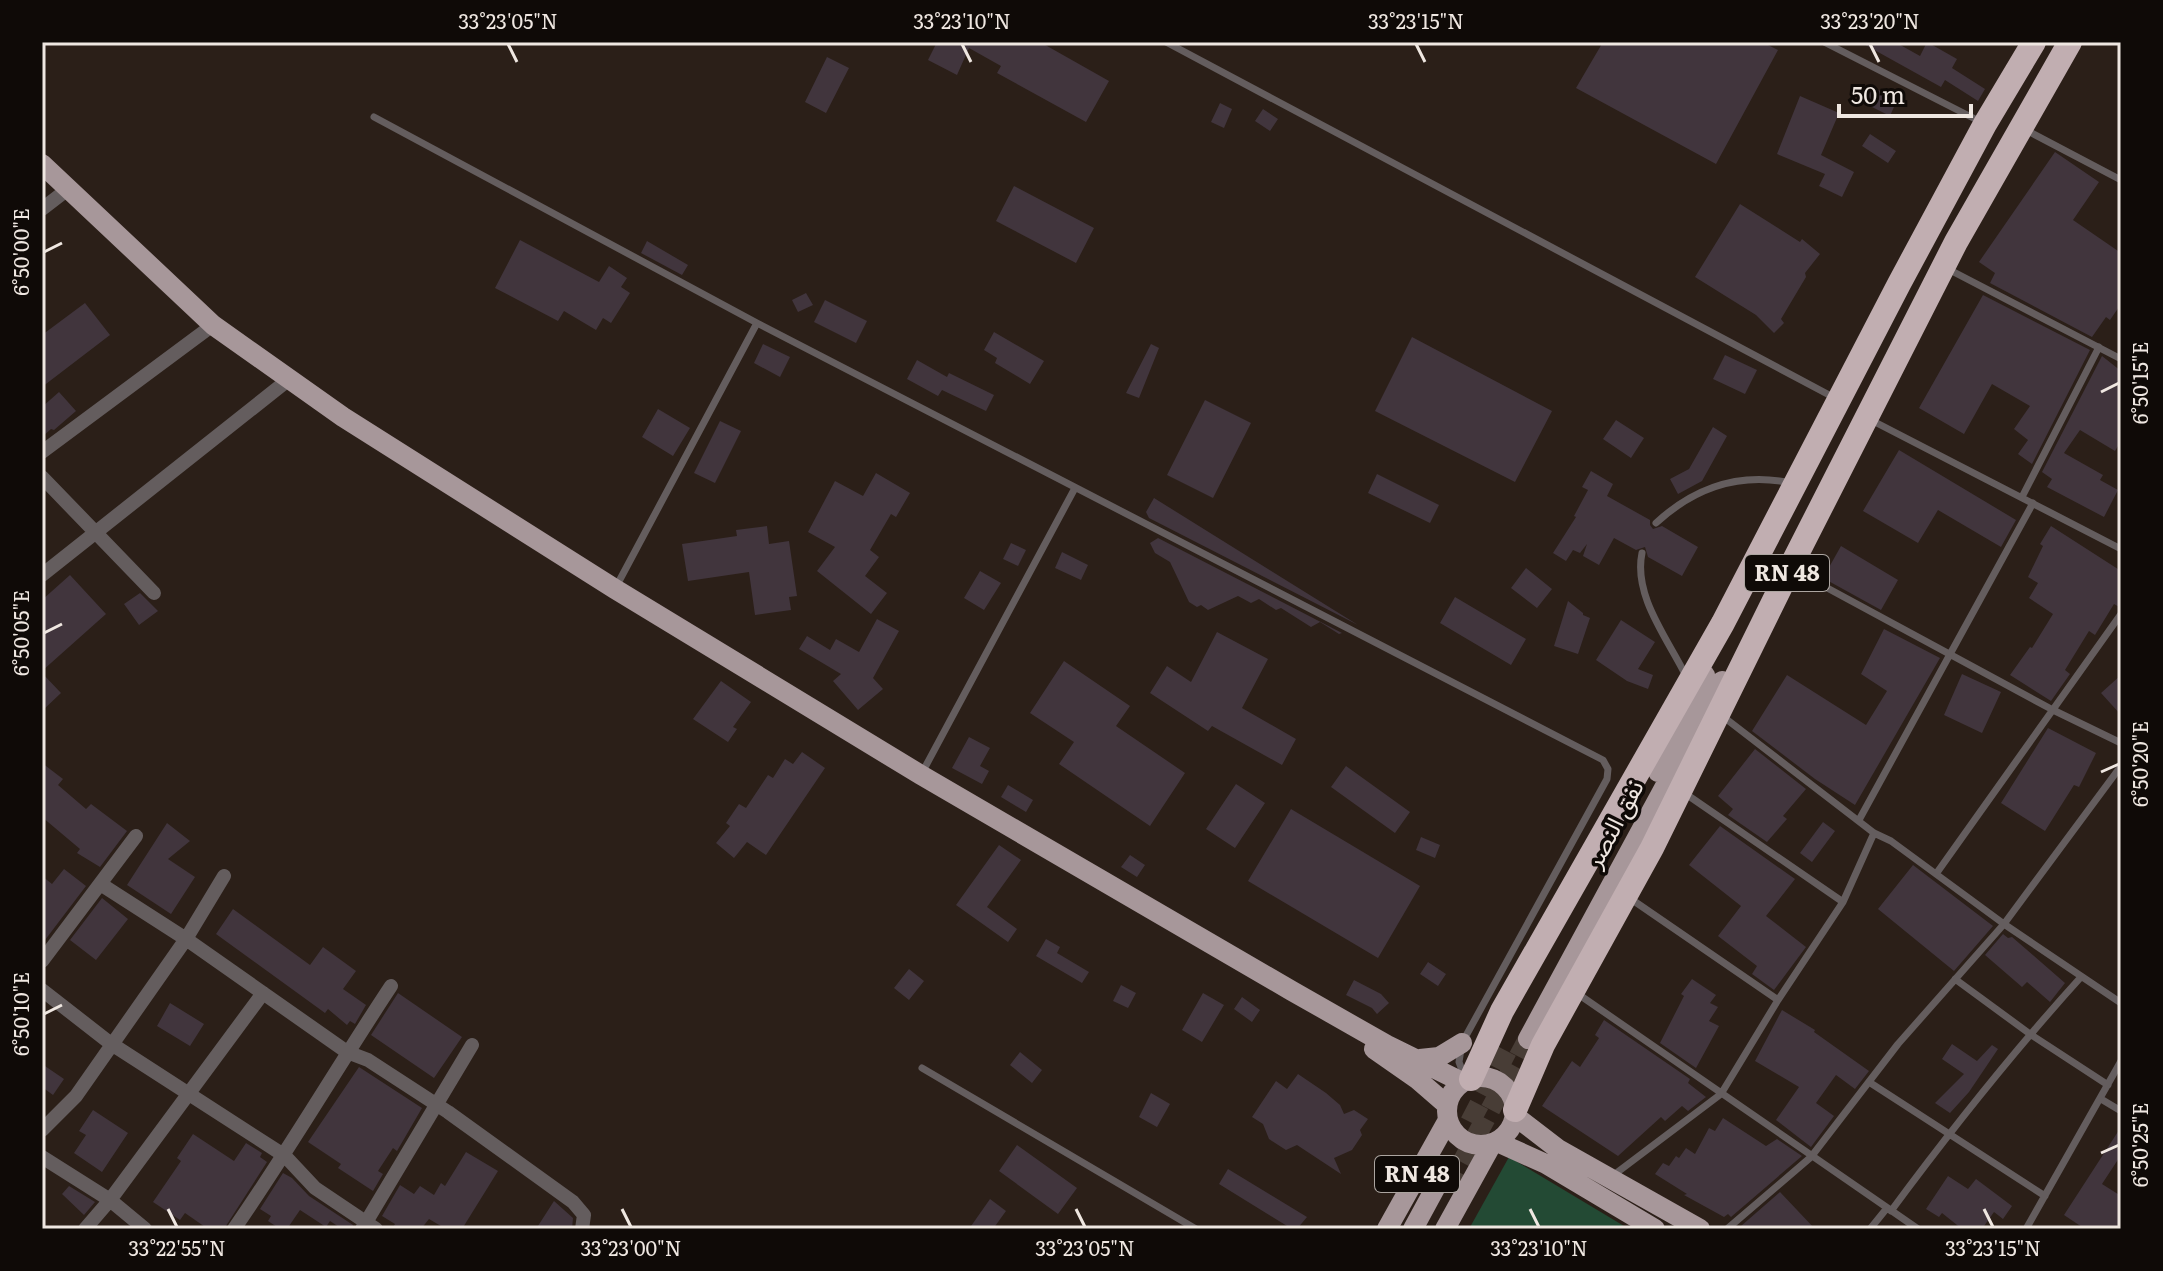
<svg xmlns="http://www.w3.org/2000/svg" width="2163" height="1271" font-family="Literata,'Noto Sans Arabic',serif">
  <rect width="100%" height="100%" fill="#2b1f18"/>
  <path fill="#234a34" d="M1509,1157L1629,1229H1469Z"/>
  <path fill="#41353d" d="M937,42H1040L1109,81L1086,122L997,73L1001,66L969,48L957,75L928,60Z
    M1603,42H1762L1778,50L1716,164L1576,88Z
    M1860,42H1895L1920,56L1927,42L1957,59L1952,68L1985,89L1978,101L1945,80L1941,87Z
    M827,57L849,68L826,113L805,102Z
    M1873,87L1897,100L1890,116L1864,103Z
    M1800,96L1839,113L1821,155L1854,172L1842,197L1819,186L1825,174L1777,154Z
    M1220,103L1232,109L1224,128L1211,122Z
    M1263,109L1278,119L1270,131L1255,121Z
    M1870,134L1896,151L1888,163L1862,146Z
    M2055,152L2099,182L2073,220L2121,253V304L2110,320L2106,317L2092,337L1990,283L1995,273L1979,262Z
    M1014,186L1094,228L1076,263L996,221Z
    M1740,204L1800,242L1802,239L1820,254L1805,273L1806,277L1781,319L1784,323L1774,333L1756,315L1695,277Z
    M520,240L599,282L609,266L627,278L621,287L630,293L611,323L603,318L596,330L564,311L558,321L495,288Z
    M647,241L688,265L682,275L641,253Z
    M806,293L813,305L798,312L792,300Z
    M1983,295L2090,350L2032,464L2018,454L2028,440L2014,429L2030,406L1992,384L1964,434L1919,408Z
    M825,300L867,321L856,343L814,322Z
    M85,303L110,335L42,387V335Z
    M994,332L1044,361L1030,384L995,363L997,358L984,350Z
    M1412,337L1552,411L1515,482L1375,411Z
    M763,344L790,357L780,377L754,363Z
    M1151,344L1159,348L1139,398L1126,393Z
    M1725,355L1757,370L1745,394L1713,379Z
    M2102,356L2121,371V441L2115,451L2080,430L2064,453L2103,475L2100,480L2118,490L2104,517L2047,487L2052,479L2042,472Z
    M917,360L947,377L949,373L994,395L986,411L942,390L938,396L907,379Z
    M59,392L76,411L54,430L51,429L42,437V407Z
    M1205,400L1251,423L1213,498L1167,475Z
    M658,409L690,428L673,456L642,437Z
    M1616,420L1644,438L1631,458L1603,439Z
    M720,421L741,431L715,483L694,473Z
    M1713,427L1727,436L1702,481L1678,494L1670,479L1689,469Z
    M1899,450L2016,520L2001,547L1938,510L1918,543L1863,511Z
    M1591,471L1613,484L1607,496L1650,520V525L1653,529L1662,526L1698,547L1682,576L1648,557L1645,547L1636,550L1614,538L1599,565L1583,556L1587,544L1580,553L1573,550L1566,561L1553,553L1576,517L1574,516L1588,490L1582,487Z
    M876,473L910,493L896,517L891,514L870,550L879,557L865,576L887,593L871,614L817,571L835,547L808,532L835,481L863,496Z
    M1377,474L1439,505L1430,523L1368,493Z
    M1154,498L1358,625L1149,518L1146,512Z
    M767,526L769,544L789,541L797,596L789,597L791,610L755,615L749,572L688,581L682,544L737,536L736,530Z
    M2051,526L2121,571V608L2114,604L2095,635L2089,631L2065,670L2070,674L2051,701L2010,675L2030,647L2032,648L2053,614L2029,598L2038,583L2028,577L2043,546L2040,544Z
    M1158,538L1342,633L1339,634L1320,622L1311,627L1281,608L1276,610L1259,599L1251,603L1238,596L1208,610L1201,605L1197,607L1189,602L1170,562L1155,553L1150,543Z
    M1011,543L1026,550L1018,566L1003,559Z
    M1841,546L1898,580L1881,610L1823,578Z
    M1062,552L1088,565L1081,580L1055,568Z
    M1526,568L1552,589L1537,608L1511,588Z
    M980,571L1001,583L984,610L964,598Z
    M70,575L106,614L42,671V600Z
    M140,593L158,611L139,625L124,604Z
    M1455,597L1526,639L1511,665L1440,623Z
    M1568,601L1583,613V615L1590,618L1578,654L1554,646Z
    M877,619L899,631L873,678L883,689L858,710L833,681L841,674L799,649L807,636L830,650L836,639L859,652Z
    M1621,620L1655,642L1638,669L1653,675L1648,689L1627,681L1596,660Z
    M1884,629L1940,658L1855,805L1815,779L1752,731L1787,675L1866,725L1887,691L1861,674Z
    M1217,632L1268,659L1242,708L1296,739L1282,765L1212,726L1208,731L1150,693L1167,666L1191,682Z
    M1064,661L1130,706L1116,726L1185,773L1150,826L1059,764L1074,742L1030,713Z
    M42,673L61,693L42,711Z
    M1962,674L2001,692L1982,733L1944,715Z
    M2121,675V715L2101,693Z
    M721,681L751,702L733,727L737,729L728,742L693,719Z
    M2048,728L2096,753L2079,787L2074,785L2045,831L2001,803Z
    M969,737L990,748L980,766L989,771L982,784L952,768Z
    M1755,749L1806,789L1783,816L1787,819L1767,842L1728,815L1733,809L1718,796Z
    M802,752L825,768L766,855L747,842L734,858L716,843L730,826L726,823L739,804L746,808L768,775L773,778L785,759L793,764Z
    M42,763L63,779L58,785L86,809L91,804L127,831L100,867L77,853L80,849L42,817Z
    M1346,766L1410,812L1395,833L1331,787Z
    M1236,784L1265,803L1235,848L1206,829Z
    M1008,785L1033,800L1026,812L1001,797Z
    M1291,809L1420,886L1378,958L1248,881Z
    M1823,822L1835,831L1812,862L1800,853Z
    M167,823L190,841L168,859L195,877L171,914L127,885Z
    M1720,826L1795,879L1766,916L1806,947L1774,990L1752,974L1757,966L1718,936L1741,906L1689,865Z
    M1421,837L1440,845L1435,858L1416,850Z
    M999,845L1021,860L987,907L1017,929L1008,942L956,905Z
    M1130,855L1145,865L1137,877L1121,867Z
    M1913,865L1993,926L1954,971L1878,909Z
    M64,869L86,886L42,944V876L52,884Z
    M102,898L128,919L96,960L70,940Z
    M233,909L310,965L323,947L356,971L343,989L366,1005L355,1024L350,1021L347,1025L328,1009L325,1013L216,934Z
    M2003,934L2008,938L2012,937L2065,983L2050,1002L2027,982L2022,987L1985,955Z
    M1046,939L1060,947L1057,953L1089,972L1082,983L1036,956Z
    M1428,962L1446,974L1438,986L1420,974Z
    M909,969L924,981L909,1000L894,988Z
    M1692,979L1716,995L1710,1003L1718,1007L1709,1021L1719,1026L1696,1068L1660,1043L1684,996L1681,994Z
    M1354,980L1381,994L1389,1003L1377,1014L1372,1008L1346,995Z
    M1121,985L1136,993L1128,1008L1113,1001Z
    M398,993L462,1037L434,1078L371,1035Z
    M1203,993L1224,1005L1202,1042L1182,1030Z
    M1242,997L1260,1010L1252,1022L1234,1009Z
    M170,1003L204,1024L190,1046L157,1026Z
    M1782,1010L1815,1030L1814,1032L1869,1071L1855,1089L1836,1075L1816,1103L1834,1116L1811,1147L1776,1120L1799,1087L1755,1061Z
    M1604,1020L1690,1079L1688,1083L1706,1097L1688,1111L1682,1106L1665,1121L1661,1117L1618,1156L1542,1106L1572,1061L1580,1067L1599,1038L1595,1035Z
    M1952,1044L1977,1061L1992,1045L1998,1049L1969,1092L1950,1113L1935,1103L1964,1074L1942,1059Z
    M1020,1052L1042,1070L1032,1083L1010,1065Z
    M42,1064L64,1079L53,1095L42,1087Z
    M359,1067L422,1108L397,1151L393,1148L378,1171L383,1174L373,1191L338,1168L341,1164L308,1142Z
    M1298,1074L1326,1093L1340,1105L1344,1114L1354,1110L1368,1119L1360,1130L1362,1135L1352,1150L1334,1158L1341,1174L1297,1145L1286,1150L1269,1139L1263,1124L1252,1117L1276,1081L1287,1089Z
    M1151,1093L1170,1104L1157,1127L1139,1117Z
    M93,1110L128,1133L102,1172L74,1153L86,1135L79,1131Z
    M1723,1118L1766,1146L1777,1139L1802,1156L1731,1217L1728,1214L1724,1217L1684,1195L1687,1194L1655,1174L1663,1163L1669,1166L1676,1156L1679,1158L1686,1148L1695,1154L1709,1128L1715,1131Z
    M2121,1127V1155L2102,1184L2121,1196V1229H2085L2064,1215Z
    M193,1134L234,1161L246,1143L262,1153L260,1157L267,1162L224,1229H208L185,1213L180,1220L153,1202L181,1161L177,1158Z
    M1017,1145L1077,1188L1058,1214L999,1171Z
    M466,1152L498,1171L462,1229H446L429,1219L421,1229H392L395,1224L382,1216L400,1185L414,1194L420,1186L434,1195L441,1183L445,1186Z
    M1228,1169L1307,1217L1297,1229H1292L1219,1184Z
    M283,1173L292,1178L309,1196L353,1225L352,1229H342L330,1221L326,1227L300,1210L287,1229H280L268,1221L271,1216L260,1209Z
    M1948,1176L1968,1189L1976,1179L2012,1206L2003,1219L1994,1212L1982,1229H1962L1942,1213L1939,1217L1926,1209Z
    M69,1186L95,1202L84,1215L62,1194Z
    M1780,1192L1815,1229H1744L1741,1226Z
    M990,1199L1006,1211L993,1229H969Z
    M554,1201L573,1218L572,1229H536Z"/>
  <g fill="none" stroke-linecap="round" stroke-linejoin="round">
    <path stroke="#483d36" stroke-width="20" stroke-dasharray="20 10" stroke-linecap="butt" d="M1470,1122L1507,1051
      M1448,1189L1528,1039"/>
    <path stroke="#645d5e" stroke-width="7" d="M1166,42L1833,397
      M1824,42L1983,123
      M374,117L757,323L1603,760L1608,769L1607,779L1462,1043L1459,1062L1465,1078
      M2024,129L2121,180
      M1946,268L2121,359
      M1869,419L2121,549
      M2022,497L2099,347
      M1656,523C1694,488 1739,472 1791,483
      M1642,553C1633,596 1668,639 1686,676
      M1794,570L2053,710L2121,743
      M617,585L757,323
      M1721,715L1874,833L1891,841L2004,924L2121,1003
      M923,771L1075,488
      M1683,792L1843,902
      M1859,820L2033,503
      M1936,874L2121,614
      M1631,899L1778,1000
      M1955,979L2030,1034L2108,1085
      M1578,994L1918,1229
      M922,1068L1196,1229
      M1869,1082L2045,1196
      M2101,1099L2121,1111
      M1611,1177L1721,1094L1778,1000L1843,902L1874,833
      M1891,1211C1951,1130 2013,1052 2081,977
      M1727,1229L1811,1157L1898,1044L2004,924L2121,766
      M1870,1229L1887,1208
      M2026,1229L2121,1061"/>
    <path stroke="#645d5e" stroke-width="14" d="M42,209L68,189
      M42,452L213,325
      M42,477L154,593
      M42,575L288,380
      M102,885L186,939L347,1052L368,1060L448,1112L573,1202L584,1215L582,1229
      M42,961L136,836
      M42,990L110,1043L285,1156L315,1188L376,1229
      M42,1130L76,1096L186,939L224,876
      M42,1157L110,1200L145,1229
      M85,1229L110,1200L263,993
      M234,1229C289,1150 338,1066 391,986
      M362,1229L472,1045"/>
    <path stroke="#a7979a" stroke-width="20" d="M42,164L213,325L343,417L615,589L921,775L1292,991L1387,1045L1462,1082
      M1658,772L1705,675
      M1528,1039L1722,681
      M1374,1049L1417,1079L1447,1105
      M1420,1059L1439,1057L1462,1043
      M1447 1111a34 34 0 1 1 68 0a34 34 0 1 1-68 0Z
      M1515,1116L1558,1149L1700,1229
      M1497,1142L1546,1164L1655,1229
      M1387,1229L1448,1120
      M1413,1229L1438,1183
      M1445,1229L1492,1144"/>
    <path stroke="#c1aeb1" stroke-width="24" d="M1471,1079L1502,1011L1723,623L1899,284L1985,124L2034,42
      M1515,1110L1543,1045L1652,848L1790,568L1956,242L2070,42"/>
  </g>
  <path fill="none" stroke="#efe7e1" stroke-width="3" d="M508,44L517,62M962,44L971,62M1416,44L1425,62M1870,44L1879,62M44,252L62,243M2101,392L2119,383M44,633L62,624M2101,772L2119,764M44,1014L62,1005M2101,1153L2119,1145M168,1209L177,1227M622,1209L631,1227M1076,1209L1085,1227M1530,1209L1539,1227M1984,1209L1993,1227"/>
  <g text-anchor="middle" stroke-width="7" stroke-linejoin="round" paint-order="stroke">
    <g fill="#0f0a07" stroke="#aca5a0" stroke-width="2">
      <rect x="1745" y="555" width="84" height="36" rx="6"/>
      <rect x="1375" y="1156" width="84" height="36" rx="6"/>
    </g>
    <g font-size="22" font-weight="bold" fill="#efe7e1">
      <text x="1787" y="581">RN 48</text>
      <text x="1417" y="1182">RN 48</text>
    </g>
    <g font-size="24" fill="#efe7e1" stroke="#0f0a07">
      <text transform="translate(1615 824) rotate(-62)" y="8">نفق النصر</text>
    </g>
  </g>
  <rect width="2163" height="1271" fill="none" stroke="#0f0a07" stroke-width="88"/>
  <path d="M1839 104v12h132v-12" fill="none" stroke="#efe7e1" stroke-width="4"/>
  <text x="1851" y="104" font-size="24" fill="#efe7e1" stroke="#0f0a07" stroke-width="6" paint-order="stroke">50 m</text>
  <rect x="44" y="44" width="2075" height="1183" fill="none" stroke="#efe7e1" stroke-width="3"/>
  <g font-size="20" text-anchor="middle" fill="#efe7e1">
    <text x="508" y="29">33°23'05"N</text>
    <text x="962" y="29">33°23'10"N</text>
    <text x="1416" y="29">33°23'15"N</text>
    <text x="1870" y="29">33°23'20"N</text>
    <text transform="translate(22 252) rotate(-90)" y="7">6°50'00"E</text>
    <text transform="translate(2141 383) rotate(-90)" y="7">6°50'15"E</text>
    <text transform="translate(22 633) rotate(-90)" y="7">6°50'05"E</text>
    <text transform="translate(2141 764) rotate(-90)" y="7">6°50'20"E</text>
    <text transform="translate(22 1014) rotate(-90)" y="7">6°50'10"E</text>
    <text transform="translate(2141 1145) rotate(-90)" y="7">6°50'25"E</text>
    <text x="177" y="1256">33°22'55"N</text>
    <text x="631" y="1256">33°23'00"N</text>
    <text x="1085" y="1256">33°23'05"N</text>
    <text x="1539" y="1256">33°23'10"N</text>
    <text x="1993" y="1256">33°23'15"N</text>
  </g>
</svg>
